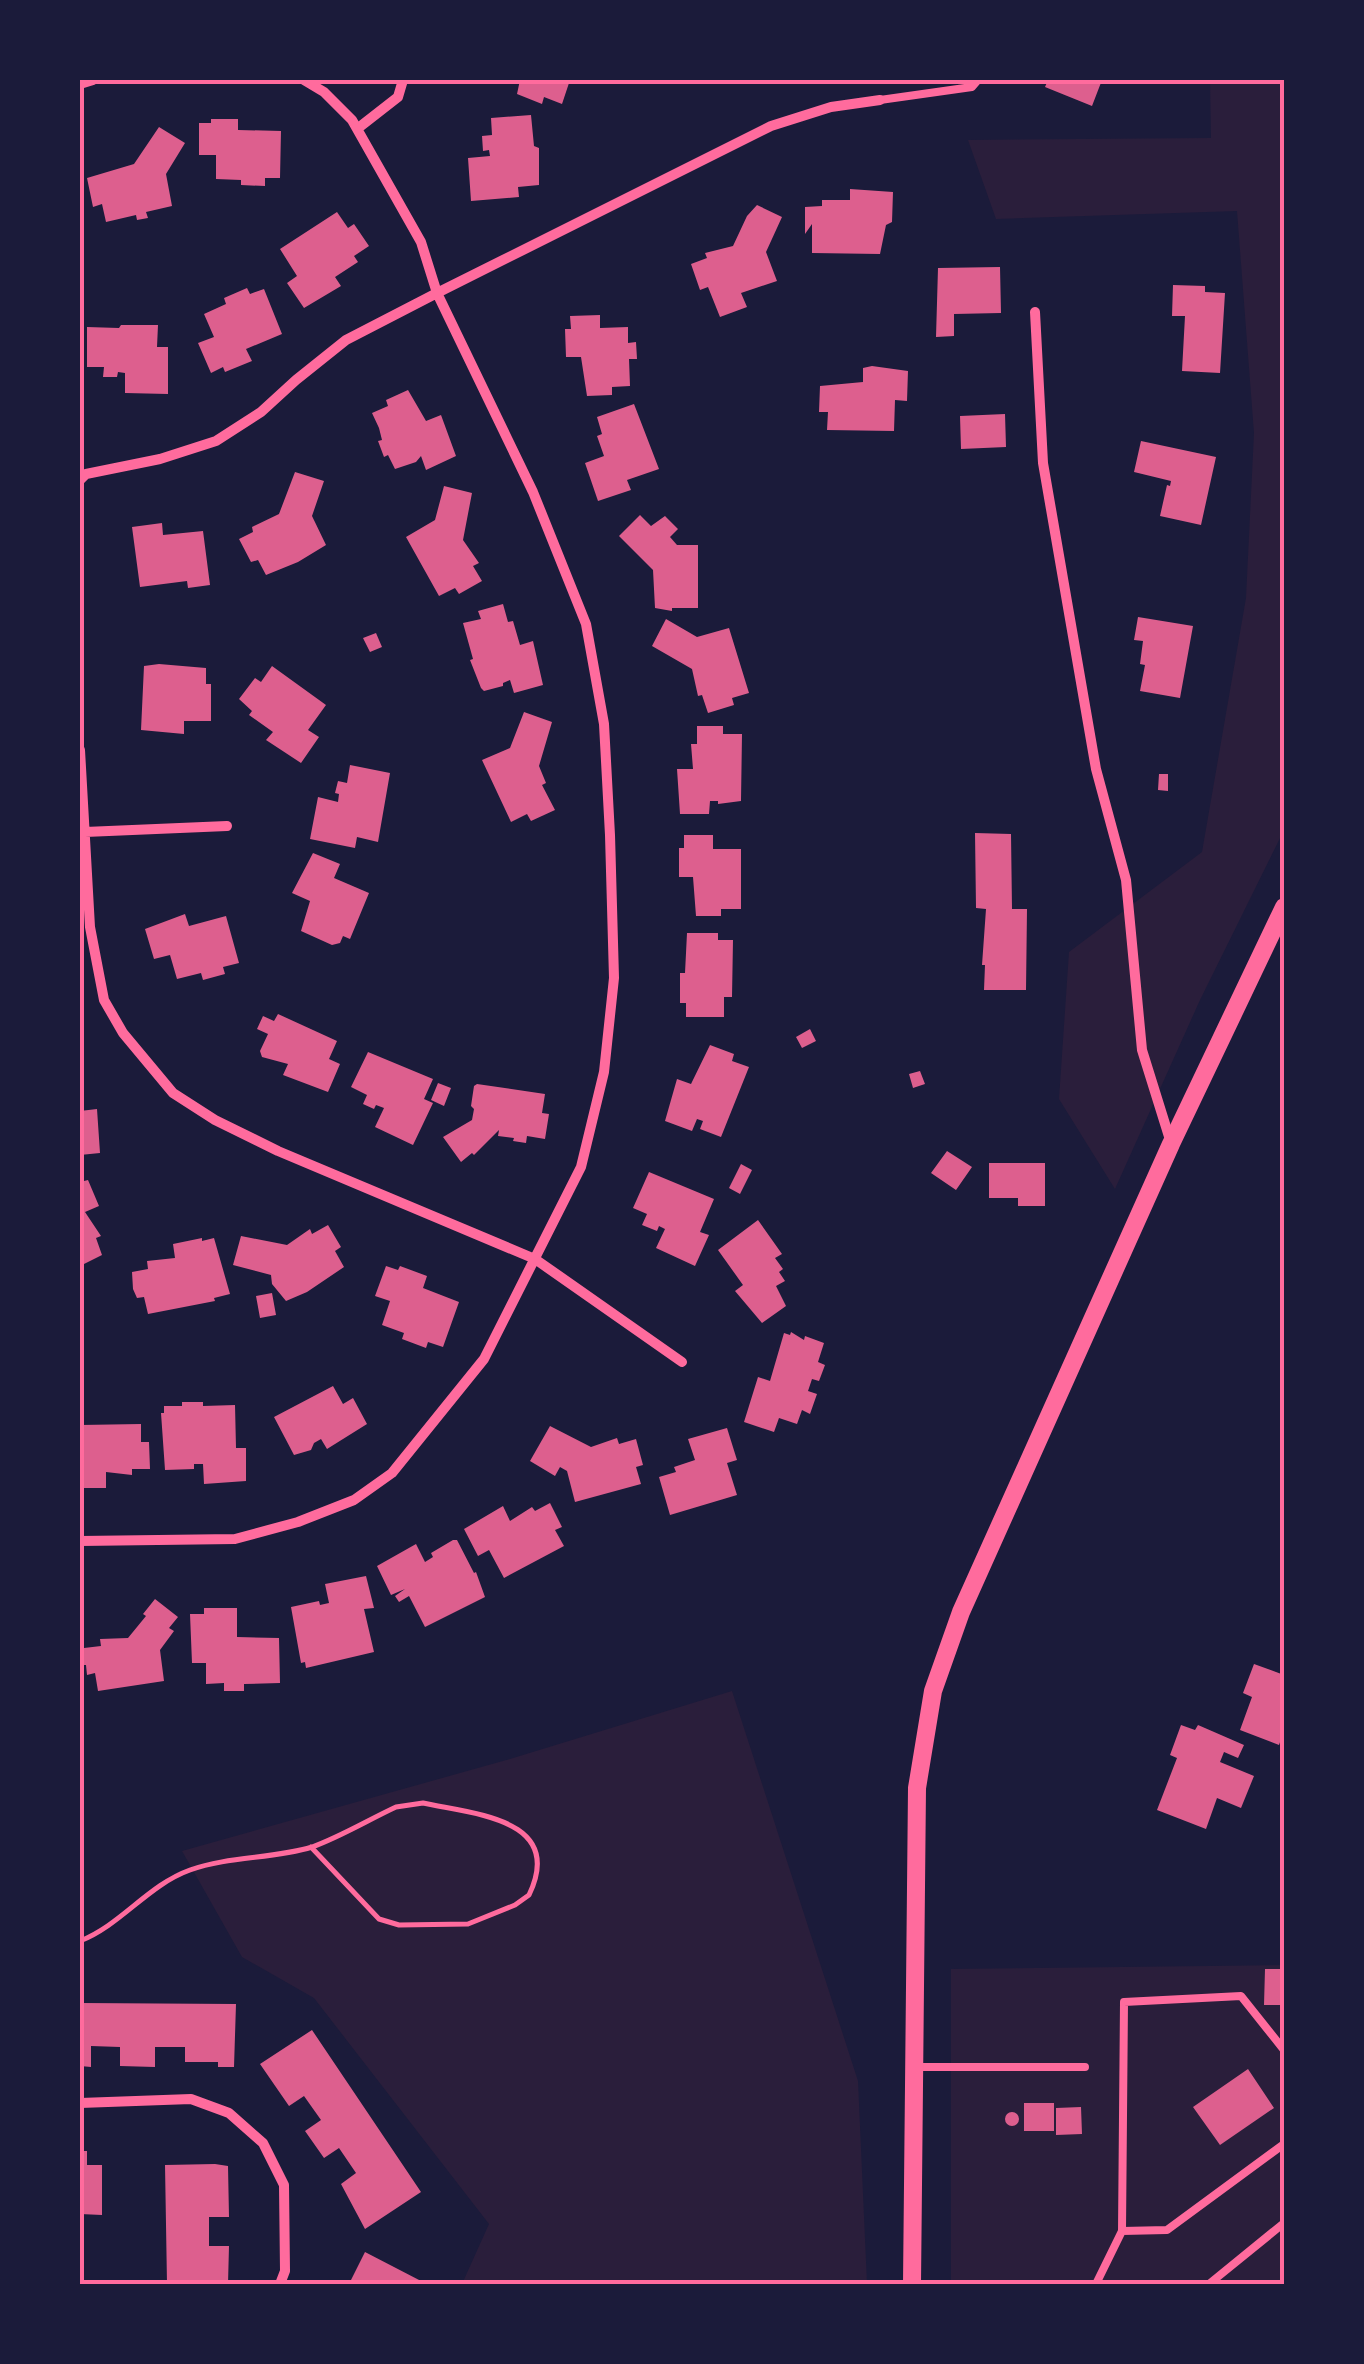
<svg xmlns="http://www.w3.org/2000/svg" width="1364" height="2364" font-family="Karla,sans-serif">
  <rect width="100%" height="100%" fill="#1b1b3a"/>
  <path fill="#2a1e3b" d="M1210,80H1284V830L1200,1000L1115,1189L1059,1099L1069,952L1202,852L1246,598L1254,433L1237,211L996,219L968,140L1211,138Z
    M732,1691L858,2081L867,2284H462L489,2224L314,1998L242,1957L182,1851L510,1759Z
    M1284,1965V2284H951V1969Z"/>
  <path fill="#dd5f8e" d="M520,80H570L562,104L544,97L542,104L517,94Z
    M1048,80H1102L1092,106L1045,87Z
    M531,115L534,146L539,148V185L518,187L519,197L471,201L468,158L490,156L489,150L483,151L482,136L492,135L491,118Z
    M211,119H238V130L281,131L280,178H265V186L241,185V180L216,179V155H199V123H211Z
    M159,127L185,143L166,174L172,206L146,212L148,218L137,220L136,215L106,222L102,204L93,207L87,178L134,164Z
    M850,189L893,192L892,222L886,225L880,254L812,253V224L805,234V207L822,206V200H850Z
    M757,205L782,217L766,252L777,281L741,293L747,307L720,317L708,287L700,290L691,264L707,258L705,253L733,246L747,216Z
    M337,212L348,228L354,224L369,246L354,256L358,262L335,277L341,286L304,308L287,283L297,276L280,249Z
    M1000,267L1001,313L954,314V336L936,337L938,268Z
    M1173,285L1205,286V292L1225,293L1220,373L1182,371L1185,316H1172Z
    M247,288L250,294L264,289L282,334L246,349L252,361L225,372L223,367L211,373L198,343L214,337L204,314L226,304L224,298Z
    M600,315V328L628,327V343L636,342L637,359H629L630,386L612,387V395L587,396L581,357H566L565,329H571L570,316Z
    M121,325H158L157,347H168V394L125,393V373L118,372L117,377H103L104,367H87V327L119,328Z
    M872,366L908,371L907,401L895,400L894,431L827,430L828,412H819L820,386L863,382V368Z
    M408,390L426,421L441,415L456,456L426,470L421,456L416,462L395,469L388,455L384,457L378,441L382,440L379,428L372,413L388,406L386,400Z
    M634,404L659,469L627,480L631,490L598,501L585,463L604,456L597,436L602,434L597,417Z
    M1005,414L1006,447L961,449L960,416Z
    M1141,441L1216,457L1201,525L1160,516L1167,485L1170,486L1171,481L1134,472Z
    M295,472L324,481L312,516L326,545L298,562L266,575L258,560L251,562L239,539L253,532L252,527L279,514Z
    M444,486L472,493L463,540L479,563L473,566L482,581L459,594L455,588L439,596L406,537L435,520Z
    M640,515L651,526L665,516L678,529L670,537L677,545H698V608H672V611L655,608L653,570L619,536Z
    M162,523L163,535L203,531L210,585L188,588L187,581L140,587L132,527Z
    M503,604L508,622L513,621L520,645L533,641L543,685L514,693L510,680L503,683V686L484,691L481,688L470,660L473,659L463,623L481,619L478,611Z
    M1138,617L1193,626L1180,698L1140,691L1145,665L1140,664L1143,641L1134,640Z
    M666,619L697,637L729,628L749,693L732,698L734,705L708,713L702,695L698,696L692,669L652,646Z
    M376,633L382,647L370,652L363,638Z
    M159,664L206,668V684H211V721H184V734L141,730L144,666Z
    M272,666L326,705L308,730L319,737L301,763L266,740L273,732L249,715L252,711L239,699L255,678L261,682Z
    M524,712L552,722L539,766L546,783L542,785L555,810L531,821L527,814L511,822L482,760L510,748Z
    M697,726H723V734H742L741,801L718,804V801H710L709,814H680L677,769H693L691,744H697Z
    M350,765L390,773L378,842L357,837L355,848L310,839L318,797L338,802L339,794L335,793L338,781L347,783Z
    M1159,774H1168V791L1158,790Z
    M975,833L1011,834L1012,909H1027L1026,990H984L985,965H982L986,909L976,908Z
    M684,835H713V849H741V909H721V916H696L693,877H679V848H684Z
    M313,853L340,864L334,878L369,893L350,939L343,936L340,943L332,945L301,931L310,901L292,893Z
    M185,914L189,926L226,916L239,963L223,967L225,974L203,980L201,973L177,979L170,955L154,959L145,929Z
    M687,933H718V940H733L732,997H724V1017H686V1003H680V973H685Z
    M278,1014L337,1041L329,1059L340,1064L328,1092L283,1075L288,1064L262,1057L260,1051L268,1034L257,1029L263,1016L274,1021Z
    M810,1029L816,1041L802,1048L796,1037Z
    M710,1045L734,1054L732,1061L749,1067L721,1137L700,1129L703,1121L697,1119L692,1131L665,1121L677,1079L691,1084Z
    M368,1052L433,1079L424,1099L433,1103L413,1145L375,1127L384,1108L376,1105L374,1109L363,1104L367,1095L351,1087Z
    M920,1071L925,1084L913,1088L909,1074Z
    M438,1083L451,1088L444,1106L431,1100Z
    M477,1084L545,1094L542,1113L549,1114L545,1139L527,1136L526,1143L513,1141L514,1138L498,1136L499,1130L474,1155L472,1153L461,1162L443,1137L472,1120L474,1109L471,1106L474,1086Z
    M97,1109L100,1153L80,1155V1111Z
    M947,1151L972,1167L956,1190L931,1173Z
    M989,1163H1045V1206H1018V1198H989Z
    M741,1164L752,1170L740,1194L729,1188Z
    M80,1172L84,1181L88,1180L99,1206L85,1212L101,1236L96,1238L102,1255L80,1266Z
    M649,1172L714,1199L700,1232L709,1235L695,1266L656,1248L665,1229L659,1226L657,1231L642,1225L647,1214L633,1208Z
    M758,1220L782,1254L775,1258L783,1269L779,1272L785,1281L776,1286L786,1306L762,1323L735,1291L743,1285L718,1250Z
    M328,1225L341,1247L335,1251L344,1267L307,1292L286,1301L272,1284L271,1275L233,1265L241,1236L287,1245L310,1229L312,1234Z
    M202,1238V1241L214,1238L230,1294L214,1298L215,1301L148,1314L144,1297L137,1298L133,1289L132,1272L148,1269L147,1261L175,1258L173,1244Z
    M386,1266L398,1270L400,1266L427,1276L423,1288L459,1302L443,1347L428,1342L426,1348L402,1339L404,1333L382,1325L390,1301L375,1296Z
    M272,1293L276,1315L260,1318L256,1296Z
    M791,1332L804,1340L805,1336L824,1343L818,1362L825,1365L819,1381L812,1379L808,1391L817,1394L810,1414L802,1410L797,1424L779,1418L774,1432L744,1422L758,1377L770,1381L784,1333L790,1335Z
    M333,1386L343,1404L353,1398L367,1424L327,1449L321,1439L314,1443L311,1450L294,1455L274,1417Z
    M182,1402H203V1406L235,1405L236,1448H246V1481L204,1484L203,1464H194V1469L165,1470L161,1413H164V1406H182Z
    M141,1424V1442H149L150,1469H132V1475L106,1472V1488H80V1425Z
    M550,1426L591,1447L617,1438L619,1444L636,1439L643,1465L636,1467L641,1484L575,1502L567,1471L560,1467L555,1476L530,1461Z
    M727,1428L737,1460L727,1463L737,1495L670,1515L659,1477L676,1472L674,1467L695,1460L688,1439Z
    M550,1503L562,1527L555,1530L564,1546L504,1578L489,1550L478,1556L464,1529L503,1506L510,1521L532,1507L535,1511Z
    M453,1540H457L474,1573L476,1572L485,1597L425,1627L409,1596L399,1602L395,1596L405,1589L391,1595L377,1566L416,1544L425,1562L433,1557L431,1553Z
    M366,1576L374,1608L364,1609L374,1652L306,1668L305,1662L301,1663L291,1607L319,1601L320,1605L329,1603L325,1584Z
    M155,1599L178,1617L169,1628L174,1631L160,1650L164,1681L98,1691L95,1673L87,1675L86,1665H83L84,1648L101,1646L100,1639L128,1638L146,1616L143,1614Z
    M204,1608H237V1637L279,1638L280,1683L244,1684V1691H224V1683L206,1684V1663H192L190,1614H204Z
    M1254,1664L1284,1675V1731L1279,1745L1240,1730L1252,1697L1243,1693Z
    M1181,1725L1195,1730L1198,1725L1244,1745L1238,1758L1224,1752L1220,1762L1254,1776L1241,1808L1217,1798L1206,1829L1157,1810L1177,1758L1170,1755Z
    M1265,1969H1284V2005H1264Z
    M80,2003L236,2004L234,2067H218V2062H185V2047H155V2067L120,2066V2047L91,2046V2067L80,2066Z
    M312,2030L421,2192L365,2229L341,2184L356,2173L339,2148L324,2158L305,2131L321,2120L304,2096L289,2106L260,2064Z
    M1248,2069L1274,2108L1220,2145L1193,2107Z
    M1024,2103H1054V2131H1024Z
    M1081,2107L1082,2134L1056,2135V2108Z
    M1005 2119a7 7 0 1 1 14 0a7 7 0 1 1-14 0Z
    M80,2151H87V2165H102V2215L80,2214Z
    M215,2164L228,2166L229,2217H209V2246H229L228,2284H167L165,2165Z
    M365,2252L421,2281L419,2284H349Z"/>
  <g fill="none" stroke-linecap="round" stroke-linejoin="round">
    <path stroke="#ff6b9d" stroke-width="5" d="M80,1941C121,1925 148,1885 190,1870C229,1856 273,1859 312,1847C340,1837 368,1820 396,1807L423,1803C472,1814 566,1818 529,1895L515,1905L468,1924L399,1925L379,1919L311,1847"/>
    <path stroke="#ff6b9d" stroke-width="8" d="M880,100L972,87L978,80
      M915,2067H1085
      M1122,2231L1167,2230L1284,2144
      M1096,2284L1122,2231L1124,2002L1241,1996L1284,2050
      M1209,2284L1284,2223"/>
    <path stroke="#ff6b9d" stroke-width="10" d="M80,84L93,80
      M357,129L398,97L403,80
      M1035,312L1043,463L1096,769L1126,880L1142,1050L1171,1143
      M80,480L86,474L160,459L216,441L261,412L296,380L346,340L437,293L771,126L831,107L880,100
      M80,750L90,927L104,1000L123,1033L173,1093L215,1120L278,1151L535,1259L682,1362
      M85,832L227,826
      M80,1541L235,1539L298,1522L354,1500L392,1473L484,1359L581,1167L604,1072L614,978L610,835L604,724L586,624L533,492L437,293L421,242L352,120L324,92L304,80
      M80,2103L191,2099L229,2113L263,2143L284,2185L285,2271L280,2284"/>
    <path stroke="#ff6b9d" stroke-width="18" d="M912,2284L917,1788L933,1691L961,1612L1171,1144L1284,907"/>
  </g>
  <rect width="1364" height="2364" fill="none" stroke="#1b1b3a" stroke-width="165"/>
  <rect x="82" y="82" width="1200" height="2200" fill="none" stroke="#ff6b9d" stroke-width="4"/>
</svg>
